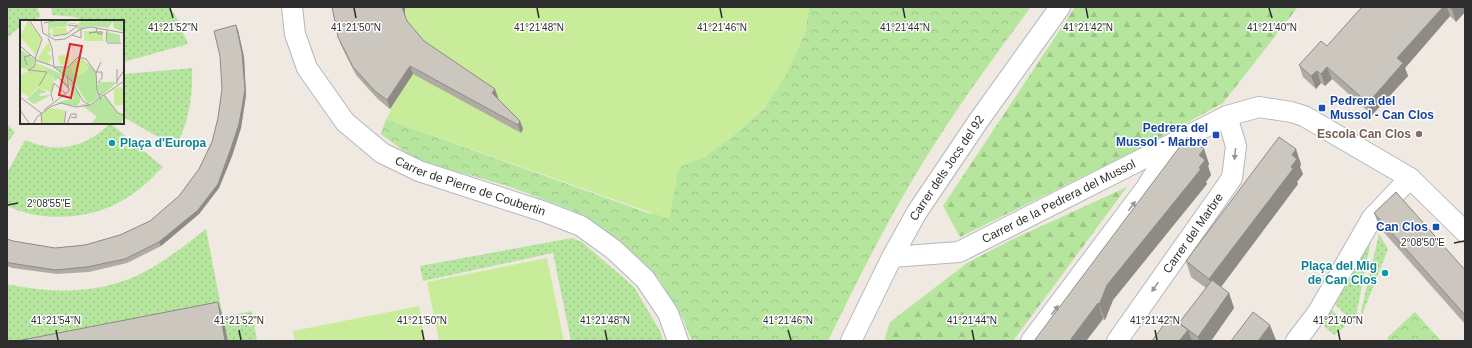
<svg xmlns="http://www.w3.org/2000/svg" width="1472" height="348" font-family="Helvetica,sans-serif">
  <defs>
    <pattern id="grass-dots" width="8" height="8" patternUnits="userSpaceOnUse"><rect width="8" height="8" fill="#b6e59e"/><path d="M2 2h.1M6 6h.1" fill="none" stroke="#9dc588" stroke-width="1.8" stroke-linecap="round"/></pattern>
    <pattern id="forest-firs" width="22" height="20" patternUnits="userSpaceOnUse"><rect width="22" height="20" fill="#b6e59e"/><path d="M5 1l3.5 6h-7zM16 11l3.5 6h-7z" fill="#9dc588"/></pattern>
    <pattern id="park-crowns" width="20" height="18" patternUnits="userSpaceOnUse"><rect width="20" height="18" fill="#b6e59e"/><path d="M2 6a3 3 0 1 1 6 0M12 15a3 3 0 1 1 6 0" fill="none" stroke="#9dc588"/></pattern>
  </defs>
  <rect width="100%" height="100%" fill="#efe9e1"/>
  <path fill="url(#grass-dots)" d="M7,7H37L40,17L29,21H21V26L7,38Z
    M51,7H170L178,20L188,44L123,62V21H86L74,17L52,15Z
    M192,68C193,97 189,121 176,147L123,117L124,74Z
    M110,123L163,167C152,178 141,189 128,197C94,220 44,223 7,206V173L25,140C57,154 86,148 110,123Z
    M7,124L15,132L7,143Z
    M206,229L223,317L252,311L257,341H228L223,317L100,341H7V284C55,295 110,294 153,267C172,256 189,242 206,229Z
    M1379,234L1388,249L1362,315L1361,311Z
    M572,238L582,242L634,287L660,331L663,341H571L553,253L423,281L420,266Z
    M1370,239L1371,240L1355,321L1353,322L1333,302Z
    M1330,308L1347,325L1334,335L1321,323Z"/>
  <path fill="url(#forest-firs)" d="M1075,7H1298L1223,103L1137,150L960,237L943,206Z
    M1127,187L1013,341H884L890,322L967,263L1011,240Z"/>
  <path fill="url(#park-crowns)" d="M809,7H1031C993,58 955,110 922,164C887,221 857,281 828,341H692L683,319L659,279L628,250L574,211L508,186L416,160L381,134L386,119L651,214L679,167L706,156L729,139L765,108L805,33Z
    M1415,312L1441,341H1389L1387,338Z"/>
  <path fill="#c9ec9a" d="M333,7H809L805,33L787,74L765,108L729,139L706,156L679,167L669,219L386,119L391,110C358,85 336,49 333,7Z
    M547,258L564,341H439L427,282Z
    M419,306L425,341H295L293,331Z"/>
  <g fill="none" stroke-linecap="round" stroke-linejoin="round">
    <g stroke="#b4b7c1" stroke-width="22">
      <g id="street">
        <path id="s1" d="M292,7L295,34L307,68L345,122L382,153L419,171L545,212L581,226L613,249L645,279L668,313L678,341"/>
        <path id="s2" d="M892,257L959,252L1227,116L1259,107L1291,112L1304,116L1410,178L1465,232"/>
        <path id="s3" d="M851,341L892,257L917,212L979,120L1060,7"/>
        <path d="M1031,341L1146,188L1174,143"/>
        <path id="s4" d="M1117,341L1232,178L1236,146L1227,116"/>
        <path d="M1296,341L1318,312L1372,218L1410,178"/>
      </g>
    </g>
    <use href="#street" stroke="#fff" stroke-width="20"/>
  </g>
  <path fill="#afaba4" d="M332,7H405V16L407,21L424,41L498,97L497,98L520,121L523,129L521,133L413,74L390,109L378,99L356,75L341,45L338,37Z
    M1362,7H1465V12L1456,22L1450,16L1405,68L1408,76L1372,115L1332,79L1325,86L1321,83L1316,89L1303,77L1299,65L1327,46Z
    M238,30L244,57L246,95L241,128L232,156L219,188L199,214L161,246L127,263L89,272L57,274L12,268L7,266V239L13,241L55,248L85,245L120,235L150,221L179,196L199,169L212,142L218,118L222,89Z
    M1204,149L1209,164L1208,166L1211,175L1206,182L1207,184L1113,300L1105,320L1103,319L1086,341H1034Z
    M1301,164L1300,167L1303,174L1297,182L1298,184L1221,287L1229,293L1234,308L1211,341H1152L1170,316L1190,331L1206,288L1191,277L1186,261Z
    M1374,213L1465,270V324L1380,228Z"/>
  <path fill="#8e8b86" d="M402,7H405V17L402,8Z
    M1443,7H1447L1450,16L1405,68L1408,76L1372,115L1368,103L1397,58Z
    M1454,7H1465V12L1456,22L1452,9Z
    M236,25L238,30L244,57L246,95L241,128L232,156L219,188L199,214L161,246L159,242L218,184Z
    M410,66L413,74L390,109L387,100Z
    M1327,67L1332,79L1325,86L1321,74Z
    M1317,71L1321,83L1316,89L1311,76Z
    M495,89L498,97L495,101L492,93Z
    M520,121L523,129L521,133L518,125Z
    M1204,149L1209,164L1208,166L1211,175L1206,182L1207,184L1113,300L1105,320L1099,305L1107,285L1199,168V155Z
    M1296,149L1301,164L1300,167L1303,174L1297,182L1298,184L1215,295L1209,279L1291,167L1292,155Z
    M1229,293L1234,308L1211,341H1199L1198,337Z
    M218,302L223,317L228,341H225Z
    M1098,303L1103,319L1086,341H1071V339Z
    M1270,325L1276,340L1275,341H1258Z
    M1188,330L1192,341H1179Z"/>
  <path fill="#cbc7bf" stroke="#8e8b86" d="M332,7H402L407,21L424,41L495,89L492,93L520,121L518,125L410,66L387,100L375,91L353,67L338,37Z
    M1362,7H1443L1397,58L1403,63L1368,103L1327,67L1321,74L1317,71L1311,76L1299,65L1321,41L1327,46Z
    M1449,7H1454L1452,9Z
    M236,25L242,53L245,90L239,124L230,151L218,184L198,210L159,242L125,259L87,267L55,270L10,263L7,262V239L13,241L55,248L85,245L120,235L150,221L179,196L199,169L212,142L218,118L222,89L220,56L214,31Z
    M1187,137L1204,149L1199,155L1205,160L1199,168L1201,169L1107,285L1099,305L1098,303L1071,339L1072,341H1034Z
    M1279,137L1296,149L1292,155L1297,159L1291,167L1293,169L1209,279L1186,261Z
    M1396,192L1465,270V315L1374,213Z
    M1212,280L1229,293L1198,337L1179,323Z
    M218,302L225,341H17Z
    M1253,312L1270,325L1258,341H1231Z
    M1170,316L1188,330L1179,341H1152Z"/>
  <defs><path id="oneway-solid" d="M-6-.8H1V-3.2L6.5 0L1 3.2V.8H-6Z"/></defs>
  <g fill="#969696">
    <use href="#oneway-solid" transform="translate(1235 154) rotate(96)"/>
    <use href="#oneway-solid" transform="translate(1132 206) rotate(-53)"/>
    <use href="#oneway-solid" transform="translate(1155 287) rotate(125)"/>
    <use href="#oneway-solid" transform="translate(1055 310) rotate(-53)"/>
  </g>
  <path fill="none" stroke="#2e2e2e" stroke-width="1.5" d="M170,8L173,18M354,8L356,18M537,8L539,18M720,8L722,18M903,8L905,18M1086,8L1088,18M1269,8L1272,18M8,205L18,203M1454,243L1464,241M56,330L58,340M239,330L241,340M422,330L424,340M605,330L607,340M788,330L791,340M972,330L974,340M1155,330L1157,340M1338,330L1340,340"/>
  <g fill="#1a4fb4" stroke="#fff" stroke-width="1.5">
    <rect x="1318" y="104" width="8" height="8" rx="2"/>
    <rect x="1212" y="131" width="8" height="8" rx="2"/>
    <rect x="1432" y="223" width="8" height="8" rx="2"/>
  </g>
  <circle fill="#8d6e63" stroke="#fff" stroke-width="1.5" cx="1419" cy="134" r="4"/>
  <g fill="#0f9aa8" stroke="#fff" stroke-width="1.5">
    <circle cx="112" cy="143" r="4"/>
    <circle cx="1385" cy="273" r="4"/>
  </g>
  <g text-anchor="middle" stroke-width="3" stroke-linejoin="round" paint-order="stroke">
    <g font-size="12" font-weight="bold" fill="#164399" stroke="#fff" text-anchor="end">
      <text x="1330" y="105" text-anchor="start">Pedrera del<tspan x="1330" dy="14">Mussol - Can Clos</tspan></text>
      <text x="1208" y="132">Pedrera del<tspan x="1208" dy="14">Mussol - Marbre</tspan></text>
      <text x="1428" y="231">Can Clos</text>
    </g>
    <g font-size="12" font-weight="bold" fill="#785e54" stroke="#fff" text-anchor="end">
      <text x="1411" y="138">Escola Can Clos</text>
    </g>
    <g font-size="12" font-weight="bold" fill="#0d838f" stroke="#fff" text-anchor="start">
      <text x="120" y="147">Plaça d'Europa</text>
      <text x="1377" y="270" text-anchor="end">Plaça del Mig<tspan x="1377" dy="14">de Can Clos</tspan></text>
    </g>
    <g font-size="12" fill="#2e2e2e" stroke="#fff">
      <text dy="4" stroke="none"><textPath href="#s3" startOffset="198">Carrer dels Jocs del 92</textPath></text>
      <text dy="4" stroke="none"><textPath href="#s1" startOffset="272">Carrer de Pierre de Coubertin</textPath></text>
      <text dy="4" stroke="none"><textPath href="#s2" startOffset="179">Carrer de la Pedrera del Mussol</textPath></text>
      <text dy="4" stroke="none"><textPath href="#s4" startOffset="132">Carrer del Marbre</textPath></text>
    </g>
  </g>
  <g transform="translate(20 20)">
    <rect width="104" height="104" fill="#efe9e1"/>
    <path d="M78,0H104V12L94,8L93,1L88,8L78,6ZM87,12L100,15V22H87ZM85,76L98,93L104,95L101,104H70L77,97L61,84L71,85Z" fill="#b6e59e"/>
    <path d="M44,0H48L50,3H55L58,5L62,0H77L76,2L59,3L57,10L56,4H50L48,1L47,6L31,8L29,11L32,16L28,15V3ZM21,45L44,55L47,64L40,56L35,61L33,57L11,50ZM48,58L60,75V82L57,86L35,83L54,78Z" fill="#b6e59e"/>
    <path d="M77,0L82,7L70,6L57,10L59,3L76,2ZM0,29L16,40L11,49L0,48ZM62,39L75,50L79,78L68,84L55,64L36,48L48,47L54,40L53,52L63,54L68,48ZM80,62H96V63L84,74H80L77,67ZM19,68L27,72L19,74L20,76L31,75L14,84L7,79Z" fill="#b6e59e"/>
    <path d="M8,1L21,18L16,35L0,17ZM46,7L47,14L33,15L32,8ZM64,11H83V21H64ZM28,23L31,30L27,34L32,36L28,45L17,39ZM46,34H49V44L40,45L38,36L45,35L46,39ZM51 47a8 8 0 1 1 16 0a8 8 0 1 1-16 0ZM16,43L26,48L34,61L31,72L18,67L9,77L0,71V55L9,51L4,49L10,48ZM100,67L104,69V84L97,86L94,84V69ZM30,88L45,90L44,104H22L21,93Z" fill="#c9ec9a"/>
    <path fill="none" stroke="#a29e99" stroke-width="1" d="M9,0L22,19L15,39M21,0L23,13L35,20L45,19L61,9L71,7L104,13M24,3L39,0M76,12L69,13L76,12L77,8M76,12H82V14H78V12M52,15L61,18V9M33,16L47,14L57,6L48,5M28,18L32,28L34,47L51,60L63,81L69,85M86,22L87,10M87,23H101M0,26L18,41L33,46M16,40L14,47L8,50L27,52L19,66M7,45L4,37L11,35M33,47H48L58,37L66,39L76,53L77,70L81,80M97,49V64M76,52H82V58L78,63M76,53L81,42M97,61L104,50M48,66L38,57L49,69M79,74L85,76L98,93L104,95M0,77L21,93L22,104M33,81L31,74L34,63L46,74M0,90L10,104M24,90L49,71L47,56M13,104L18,96L32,86L41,83L56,87L70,85L104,61M44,104L46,91M47,104L51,94H56V98L51,97"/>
    <path fill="#d62828" fill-opacity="0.15" stroke="#d62828" stroke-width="2" d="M50,24L62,26L51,78L39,75Z"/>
    <rect width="104" height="104" fill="none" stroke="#2e2e2e" stroke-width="2"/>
  </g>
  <g font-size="10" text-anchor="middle" fill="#2e2e2e" stroke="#fff" stroke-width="3" stroke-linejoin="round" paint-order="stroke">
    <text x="173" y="31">41°21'52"N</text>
    <text x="356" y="31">41°21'50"N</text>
    <text x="539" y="31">41°21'48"N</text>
    <text x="722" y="31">41°21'46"N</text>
    <text x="905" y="31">41°21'44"N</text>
    <text x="1088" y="31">41°21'42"N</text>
    <text x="1272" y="31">41°21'40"N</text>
    <text x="49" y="207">2°08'55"E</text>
    <text x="1423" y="246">2°08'50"E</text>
    <text x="56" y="324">41°21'54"N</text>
    <text x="239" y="324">41°21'52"N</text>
    <text x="422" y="324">41°21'50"N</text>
    <text x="605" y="324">41°21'48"N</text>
    <text x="788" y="324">41°21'46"N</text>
    <text x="972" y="324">41°21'44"N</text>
    <text x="1155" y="324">41°21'42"N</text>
    <text x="1338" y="324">41°21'40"N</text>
  </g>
  <rect width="1472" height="348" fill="none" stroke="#2e2e2e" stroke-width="16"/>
</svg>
